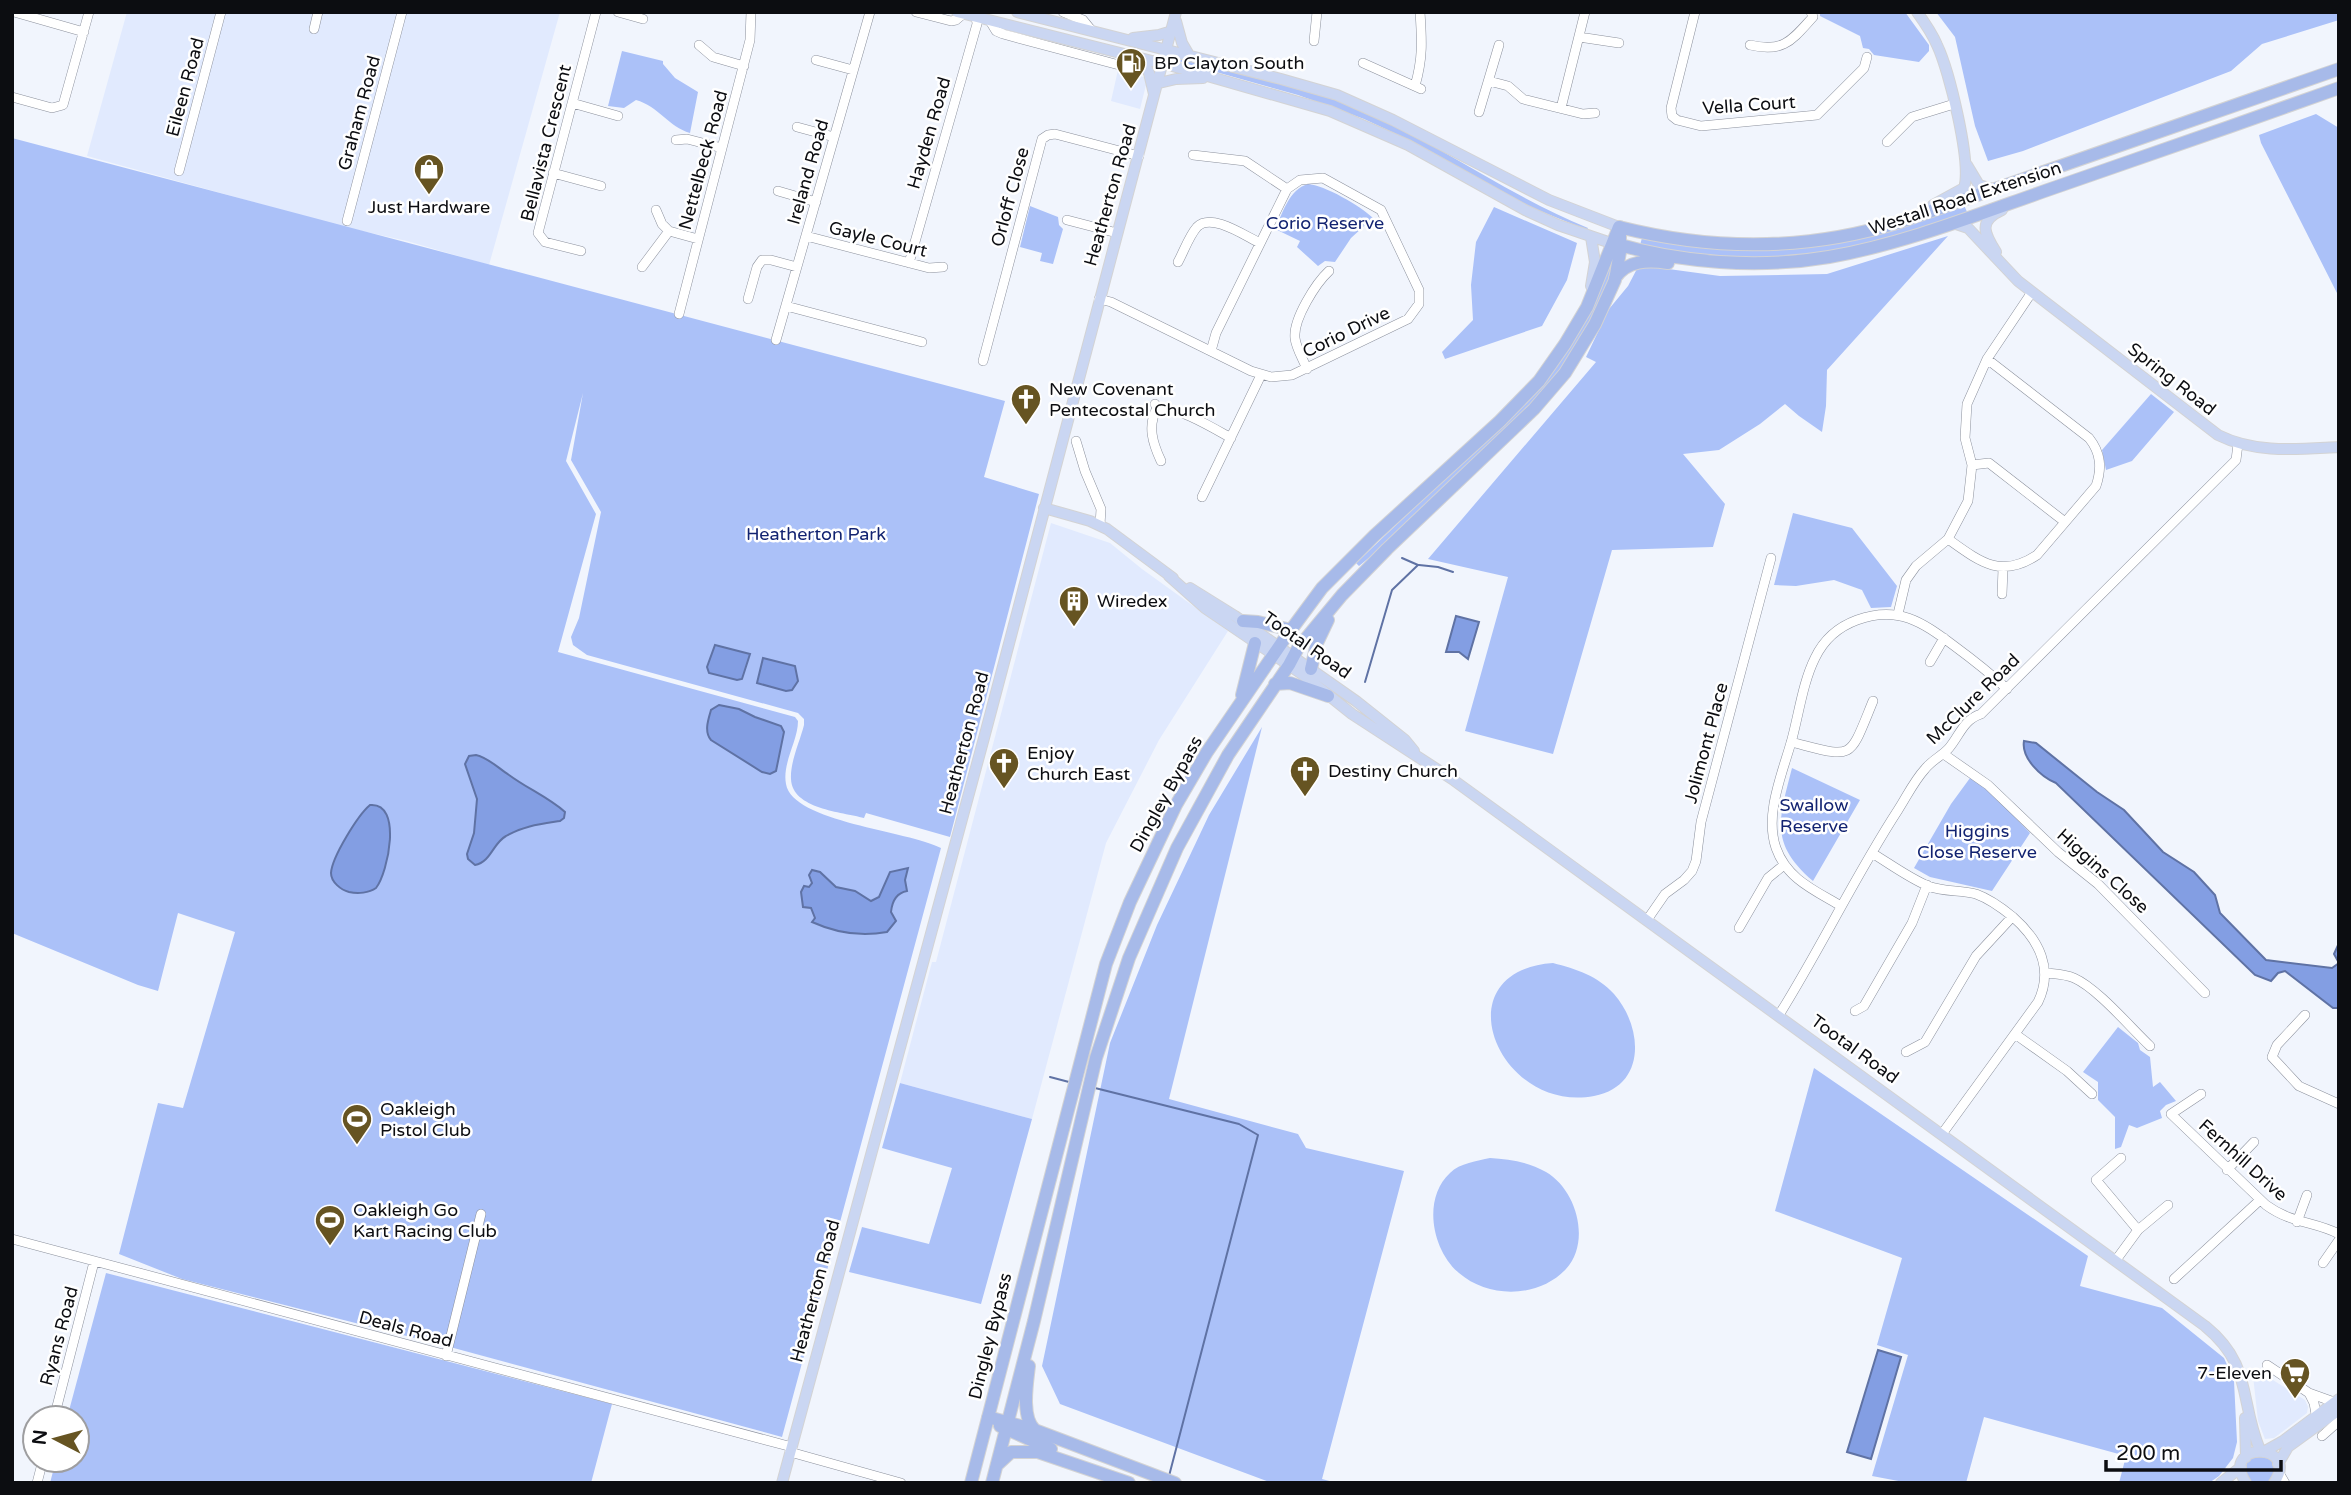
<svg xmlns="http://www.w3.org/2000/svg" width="2351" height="1495" font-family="'Varela Round',sans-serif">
  <rect width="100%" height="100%" fill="#f1f5fd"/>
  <path fill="#e1eafe" d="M127,12H560L489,265L407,241L344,227L87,156Z
    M1118,70L1144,77L1146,85L1140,109L1111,101Z
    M1051,523L1110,543L1142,569L1228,631L1159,740L1106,843L1032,1119L900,1083L932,962H936Z
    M2257,1370L2305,1400L2308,1407L2307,1413L2274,1438L2265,1439L2258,1421L2253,1376Z"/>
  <path fill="#abc1f8" d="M1820,12H1905L1929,45V51L1919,62L1874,55L1869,49L1863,48L1860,36L1820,16Z
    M1936,12H2339V20L2262,44L2231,71L2023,151L1988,161L1975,126L1955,37Z
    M622,51L663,61V64L675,78L698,92L690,133C669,127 658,106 636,100L624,108L608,106Z
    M1178,57C1235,73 1296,83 1352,106C1434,140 1505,194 1588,228L1587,230L1523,204L1413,142L1364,119L1298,95L1177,61Z
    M2316,114L2339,128V297L2261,143L2259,135Z
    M12,138L1005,401L984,477L1039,494L950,837L866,813L864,818C842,812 792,809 791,779C790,762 800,741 804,725V719L798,713L587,655L573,645L571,637L579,618L601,512L571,460L583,393L566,461L596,514L558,652L795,717L798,721C798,741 782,763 786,784C792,822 909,831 941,848L782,1437L450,1347L182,1279L119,1254L158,1103L183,1108L235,932L178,913L158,991L138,985L12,933Z
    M1308,184C1324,185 1361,206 1373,218L1351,238L1335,262L1325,261L1318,266L1297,247L1300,241L1275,229C1283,213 1289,189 1308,184Z
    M1963,203L1968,214C1898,238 1827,258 1752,258C1714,258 1677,251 1640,245L1642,238L1764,250Z
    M1030,206L1058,217L1059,225L1063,229L1053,264L1040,261L1042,253L1020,247Z
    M1494,207L1577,243L1567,280L1542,326L1445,359L1442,352L1473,320L1471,285L1476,242Z
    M1948,236L1827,370L1826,406L1822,432L1799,416L1785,404L1760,424L1719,450L1683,454L1725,504L1713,547L1612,550L1553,754L1465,731L1508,577L1428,559L1596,362L1586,357L1609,309L1628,286L1639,265L1720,276L1827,274Z
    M1611,258L1616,260L1614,267L1591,322L1571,355L1537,398L1381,548L1359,566L1356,563L1526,402Z
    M2151,394L2174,412L2132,461L2106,470L2102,450Z
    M1793,513L1852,528L1897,586L1891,607L1871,608L1862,590L1834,580L1796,586L1774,585Z
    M1262,727L1169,1099L1298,1134L1306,1148L1404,1171L1322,1479L1337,1483H1272L1060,1404L1042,1366L1110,1043L1157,925L1209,815Z
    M1792,768L1860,800L1813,881C1769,843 1779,819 1792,768Z
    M1970,778L1991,792L2030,833L1992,891L1930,877L1914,868L1951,804Z
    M1553,963C1576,969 1598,976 1614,994C1643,1027 1647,1086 1594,1096C1498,1114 1440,971 1553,963Z
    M2118,1027L2138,1043L2140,1050L2150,1057L2153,1087L2160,1082L2176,1101L2166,1105L2160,1111L2162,1118L2137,1128L2129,1125L2121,1147L2115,1149V1117L2098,1100V1082L2083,1072Z
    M1814,1068L2088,1256L2080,1286L2162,1308L2224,1358L2234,1381L2237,1442L2233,1458L2219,1476L2209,1483H2119L2126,1456L1984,1417L1966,1483H1909L1872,1476L1908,1355L1877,1345L1902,1258L1775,1211Z
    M900,1083L1032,1119L981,1304L849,1272L862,1227L929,1244L952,1168L882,1148Z
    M1490,1158C1509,1159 1528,1162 1546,1172C1577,1190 1591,1242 1566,1269C1539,1298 1489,1299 1459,1273C1432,1250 1422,1199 1450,1173C1460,1163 1477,1161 1490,1158Z
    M106,1273L612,1404L591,1483H50L56,1460H77V1418H67Z
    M2253,1455L2271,1459L2276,1467L2269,1483H2251C2242,1473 2244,1464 2253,1455Z"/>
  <path fill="#839ee3" stroke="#5f72a4" stroke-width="2" d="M1456,616L1479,622L1468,659L1459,652H1446Z
    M715,645L750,654L742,679L737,680L709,673L707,667Z
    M763,658L795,666L798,681L792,690L786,691L757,683Z
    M719,705L739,709L755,717L781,726L784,732L776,771L770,774L762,772L711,740C704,732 708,720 711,710Z
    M2024,741L2036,743L2097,792L2124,810L2163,852L2194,872L2215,895L2220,913L2266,960L2332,968L2339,963L2334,954L2339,943V1008H2333L2285,971L2278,973L2271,981L2255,975L2056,783C2041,777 2021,758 2024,741Z
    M476,755C489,758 498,768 509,775C528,789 548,797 565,812L564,818L560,821C541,824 523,826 506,836C493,843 491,862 475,865L468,859L467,854L474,833L477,799L465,764L469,756Z
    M370,805C403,802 388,873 376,888C369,893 358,894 349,892C341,890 331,882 331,873C332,857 358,815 370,805Z
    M908,868L905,880L907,891C896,893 892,902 891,912L896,921L887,932C861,937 834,932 812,922L815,918L811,908L803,907L801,892L804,886L809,887L812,883L809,875L812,870L820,872L836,887L855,891L871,901L879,897L890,872Z
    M1878,1350L1901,1357L1871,1459L1847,1452Z"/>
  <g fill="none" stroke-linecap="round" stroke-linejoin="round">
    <path stroke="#5f72a4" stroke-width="2" d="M1419,565L1438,567L1453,572
      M1365,682L1392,590L1418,565L1402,558
      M1050,1077L1069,1082
      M1095,1088L1239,1124L1258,1135L1169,1476"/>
    <g stroke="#8c919d" stroke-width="10">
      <path id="minor" d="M14,12L84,32
        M618,12L643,19
        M916,12L951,21L956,20L963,14
        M1063,12L1083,20L1092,31
        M1695,12L1671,108L1672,116L1677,120L1701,126L1817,115L1864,68L1867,57
        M990,21L996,31L1003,34L1119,65L1127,64L1136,59
        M314,29L318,12
        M1579,37L1619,43
        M1314,41L1317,12
        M699,45L713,57L744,66
        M1750,45C1784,53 1792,40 1813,17L1811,12
        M816,60L853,70
        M1363,63L1421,89
        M1489,81L1508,86L1523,99L1583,114L1595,113
        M1415,86C1423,58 1422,41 1420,12
        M12,97L52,108L63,105L89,12
        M572,103L618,116
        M1561,108L1585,12
        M1479,112L1499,45
        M797,127L834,137
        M676,140L687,139L722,148
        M1887,142L1912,117L1954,104
        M1193,155L1245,161L1287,189
        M179,171L221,12
        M553,173L601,186
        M778,191L816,202
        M656,210L662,224L669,231
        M1067,220L1117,233
        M347,221L402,12
        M806,236L929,268L943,267
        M581,251L545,242L538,233L596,12
        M1178,262C1184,251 1189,236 1197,227C1211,212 1245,236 1260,243
        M909,263L977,24L976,14
        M642,267L669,231L698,239
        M748,299L757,267L762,260H771L797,267
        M1099,299L1111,302L1251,371L1271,377L1292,375L1408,319L1419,304V290L1381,210L1323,178L1300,180L1287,189L1216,333L1211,351
        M786,306L922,342
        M679,314L750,40L751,12
        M776,340L870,12
        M983,361L1042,139L1048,135L1055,134L1139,156
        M1307,369C1303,359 1296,348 1295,338C1293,319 1316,283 1329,271
        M1155,404L1157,408C1147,426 1153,444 1161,461
        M1157,408C1177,406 1213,428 1231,438
        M1076,441L1085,471L1101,509L1100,525
        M1972,465L1989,463L2065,522
        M1202,497L1261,375
        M1948,539C1980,562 2001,579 2037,555L2096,486C2102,468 2101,453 2089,438L1987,359
        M2002,594L2003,569
        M1898,614L1906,580L1916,566L1948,539L1968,501L1972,465L1965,438L1967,404L1987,359L2032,292
        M1930,662L1944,638
        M1791,742C1855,758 1848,762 1873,701
        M1941,755H1945L1988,785L2058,852L2098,884L2205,993
        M1872,853C1890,864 1909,878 1928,886C1944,892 1960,890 1976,894C1990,899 2002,908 2013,917C2039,940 2054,969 2038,1002L1942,1134
        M1841,906C1814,890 1787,879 1776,848C1764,814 1783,772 1792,739C1799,713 1803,682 1815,658C1824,639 1838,627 1857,620C1898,605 1922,622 1953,645C1972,659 1990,673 2007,689
        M1647,920L1665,894L1684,880L1692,871L1696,861L1701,822L1771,558
        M1739,928L1768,878L1784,865
        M2046,973C2056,974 2065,974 2074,978C2097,988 2130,1027 2150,1046
        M1855,1011L1864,1006L1912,923L1927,885
        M1779,1015C1821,948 1855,876 1898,810C1907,796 1914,781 1925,769C1932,760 1942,756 1949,748C1960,735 1963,720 1981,714L2230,466L2236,460L2238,444
        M2305,1015L2277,1045L2272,1057L2299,1086L2339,1104
        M2015,1034L2067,1071L2092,1094
        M1906,1052L1925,1042L1976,956L2012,917
        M2201,1094L2171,1114L2266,1205C2292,1224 2314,1221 2339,1234
        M2121,1158L2096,1180L2138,1230
        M2227,1170L2254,1142
        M2297,1222L2307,1195
        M12,1239L792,1447
        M2116,1260L2138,1230L2168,1205
        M2323,1263L2339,1240
        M2174,1279L2260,1200
        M446,1356L481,1214
        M2267,1365L2309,1393L2334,1402
        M2309,1393L2314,1403L2316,1414
        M54,1418L94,1262
        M2322,1436L2339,1421
        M790,1452L901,1483
        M2279,1473L2285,1483
        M37,1483L43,1460"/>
    </g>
    <g stroke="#d3d3d4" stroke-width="12">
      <path id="major" d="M957,12L1176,67L1330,111L1408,145L1525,210L1558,225L1611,243
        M1017,12L1281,79L1337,95L1393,120L1549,200L1619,227
        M1917,12C1925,23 1932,33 1937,45C1949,70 1972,163 1964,188L1933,205
        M1176,21L1182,43L1189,55
        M1133,38L1159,35L1172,31
        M1143,61L1149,73L1154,94
        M1159,83L1176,79L1203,78
        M1967,165L1979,185L1993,189
        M1953,223L1968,228L2018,281L2218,435C2256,454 2298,449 2339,447
        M1591,237L1595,262L1591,286
        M1996,252C1984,233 1978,221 2002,210
        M1044,508L1090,521L1107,529L1173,578
        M1169,576L1205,608L1302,674L1352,714L1452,779L2205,1326C2253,1365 2239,1400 2260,1450
        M1190,588L1235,616L1356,701L1405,740L1414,751
        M2245,1418L2246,1457
        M2265,1451L2283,1441L2339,1399
        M2278,1464L2288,1447L2339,1410
        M782,1483L984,738L1176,12
        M2221,1483L2241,1467
        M2246,1483C2218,1441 2302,1442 2274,1483"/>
    </g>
    <g stroke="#d3d3d4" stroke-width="14">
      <path id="highway" d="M1613,243C1681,263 1758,269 1829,257C1909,243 1986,211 2062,185C2154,153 2247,121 2339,88
        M1615,278C1627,260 1648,260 1668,263
        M1243,621L1258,622L1291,630
        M1311,669L1317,643L1328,620
        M1275,684L1290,683L1328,696
        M1242,695L1255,643
        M1029,1366C1027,1383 1021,1418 1035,1430
        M988,1417L1035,1430L1175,1483
        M1000,1426L1051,1449
        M998,1464L1011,1452H1038L1129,1483
        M971,1483L1106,964L1130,902L1176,805L1207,752L1285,638L1322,588L1374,536L1500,421L1539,381L1565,344L1587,307L1619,227C1714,251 1807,251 1900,222L2339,69
        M992,1483L1034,1321L1096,1058L1129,958L1177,848L1228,755L1289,665L1298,648L1342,595L1387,549L1534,409L1565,373L1595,324L1615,280L1620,252V227"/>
    </g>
    <use href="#minor" stroke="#fff" stroke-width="9"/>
    <use href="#major" stroke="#cad6f2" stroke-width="10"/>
    <use href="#highway" stroke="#a7bae9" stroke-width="12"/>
  </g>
  <defs>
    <g id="fuel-pin" transform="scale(1.575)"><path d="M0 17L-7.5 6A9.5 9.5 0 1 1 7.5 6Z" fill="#665422" stroke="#fff"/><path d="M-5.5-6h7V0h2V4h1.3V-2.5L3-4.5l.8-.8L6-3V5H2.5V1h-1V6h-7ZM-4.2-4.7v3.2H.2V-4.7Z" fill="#fff"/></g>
    <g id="shop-pin" transform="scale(1.575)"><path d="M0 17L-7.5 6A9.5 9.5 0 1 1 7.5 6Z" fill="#665422" stroke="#fff"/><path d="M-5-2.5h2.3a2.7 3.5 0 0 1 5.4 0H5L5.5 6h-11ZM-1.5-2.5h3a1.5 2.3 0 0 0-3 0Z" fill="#fff"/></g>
    <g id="church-pin" transform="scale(1.575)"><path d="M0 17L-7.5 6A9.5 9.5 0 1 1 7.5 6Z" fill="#665422" stroke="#fff"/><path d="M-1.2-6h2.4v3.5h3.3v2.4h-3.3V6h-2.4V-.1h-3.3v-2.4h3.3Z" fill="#fff"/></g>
    <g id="building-pin" transform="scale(1.575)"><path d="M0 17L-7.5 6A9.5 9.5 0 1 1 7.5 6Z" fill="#665422" stroke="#fff"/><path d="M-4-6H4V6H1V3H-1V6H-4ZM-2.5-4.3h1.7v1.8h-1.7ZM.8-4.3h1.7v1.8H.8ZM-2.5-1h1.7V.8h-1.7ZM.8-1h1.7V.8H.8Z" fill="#fff"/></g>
    <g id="stadium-pin" transform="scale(1.575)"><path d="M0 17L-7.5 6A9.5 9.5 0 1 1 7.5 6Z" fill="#665422" stroke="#fff"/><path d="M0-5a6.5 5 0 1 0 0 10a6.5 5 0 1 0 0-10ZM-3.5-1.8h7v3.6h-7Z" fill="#fff"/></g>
    <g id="supermarket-pin" transform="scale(1.575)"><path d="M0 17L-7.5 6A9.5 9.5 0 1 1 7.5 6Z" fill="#665422" stroke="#fff"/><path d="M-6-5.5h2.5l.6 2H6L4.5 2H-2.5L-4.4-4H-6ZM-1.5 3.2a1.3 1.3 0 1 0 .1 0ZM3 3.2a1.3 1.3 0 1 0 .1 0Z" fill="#fff"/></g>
  </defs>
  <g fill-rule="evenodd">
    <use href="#fuel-pin" x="1131" y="63"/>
    <use href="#shop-pin" x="429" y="169"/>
    <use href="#church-pin" x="1026" y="399"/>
    <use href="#building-pin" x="1074" y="601"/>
    <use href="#church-pin" x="1004" y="763"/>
    <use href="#church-pin" x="1305" y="771"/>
    <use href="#stadium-pin" x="357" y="1119"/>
    <use href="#stadium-pin" x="330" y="1220"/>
    <use href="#supermarket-pin" x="2295" y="1373"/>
  </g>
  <g text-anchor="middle" stroke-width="5" stroke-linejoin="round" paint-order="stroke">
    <g font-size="18" fill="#0c0d11" stroke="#fff" text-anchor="start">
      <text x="1154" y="69">BP Clayton South</text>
      <text x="429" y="213" text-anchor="middle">Just Hardware</text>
      <text x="1049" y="395">New Covenant<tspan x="1049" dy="21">Pentecostal Church</tspan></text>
      <text x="1097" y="607">Wiredex</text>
      <text x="1027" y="759">Enjoy<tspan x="1027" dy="21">Church East</tspan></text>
      <text x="1328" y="777">Destiny Church</text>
      <text x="380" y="1115">Oakleigh<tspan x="380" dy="21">Pistol Club</tspan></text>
      <text x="353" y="1216">Oakleigh Go<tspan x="353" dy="21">Kart Racing Club</tspan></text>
      <text x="2272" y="1379" text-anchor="end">7-Eleven</text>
    </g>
    <g font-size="18" fill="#0c0d11" stroke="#fff">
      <text transform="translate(185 87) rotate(-75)" y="6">Eileen Road</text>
      <text transform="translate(1749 105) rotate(-4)" y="6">Vella Court</text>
      <text transform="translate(359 113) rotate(-75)" y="6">Graham Road</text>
      <text transform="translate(929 133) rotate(-74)" y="6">Hayden Road</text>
      <text transform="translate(546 143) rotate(-76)" y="6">Bellavista Crescent</text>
      <text transform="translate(703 160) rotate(-75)" y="6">Nettelbeck Road</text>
      <text transform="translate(808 172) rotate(-74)" y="6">Ireland Road</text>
      <text transform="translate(1110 195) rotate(-74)" y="6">Heatherton Road</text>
      <text transform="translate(1010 197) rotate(-75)" y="6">Orloff Close</text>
      <text transform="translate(1965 198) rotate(-18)" y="6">Westall Road Extension</text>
      <text transform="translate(878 239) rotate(14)" y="6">Gayle Court</text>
      <text transform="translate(1346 332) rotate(-26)" y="6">Corio Drive</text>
      <text transform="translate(2172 379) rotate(38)" y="6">Spring Road</text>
      <text transform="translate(1307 645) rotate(35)" y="6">Tootal Road</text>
      <text transform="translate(1973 699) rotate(-44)" y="6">McClure Road</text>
      <text transform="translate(964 743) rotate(-75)" y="6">Heatherton Road</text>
      <text transform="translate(1706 743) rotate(-75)" y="6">Jolimont Place</text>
      <text transform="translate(1166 794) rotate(-61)" y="6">Dingley Bypass</text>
      <text transform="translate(2103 871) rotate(42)" y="6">Higgins Close</text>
      <text transform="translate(1855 1049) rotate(36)" y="6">Tootal Road</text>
      <text transform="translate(2243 1160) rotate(42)" y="6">Fernhill Drive</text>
      <text transform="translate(815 1291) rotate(-75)" y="6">Heatherton Road</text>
      <text transform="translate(406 1329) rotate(15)" y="6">Deals Road</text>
      <text transform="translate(59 1336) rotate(-75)" y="6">Ryans Road</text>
      <text transform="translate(990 1336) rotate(-76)" y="6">Dingley Bypass</text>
    </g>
    <g font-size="18" fill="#122371" stroke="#fff">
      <text x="1325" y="229">Corio Reserve</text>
      <text x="816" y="540">Heatherton Park</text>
      <text x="1814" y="811">Swallow<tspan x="1814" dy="21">Reserve</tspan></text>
      <text x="1977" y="837">Higgins<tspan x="1977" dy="21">Close Reserve</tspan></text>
    </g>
  </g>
  <rect width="2351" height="1495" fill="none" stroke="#0c0d11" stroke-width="28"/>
  <g transform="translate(56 1439) rotate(276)"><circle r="33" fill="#ffffff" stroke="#9e9ea0" stroke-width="2"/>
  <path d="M0-5L12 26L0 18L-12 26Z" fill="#665422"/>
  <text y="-10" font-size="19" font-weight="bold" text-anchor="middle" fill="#0c0d11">N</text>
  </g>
  <path d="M2106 1460v10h175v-10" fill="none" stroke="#0c0d11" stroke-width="3.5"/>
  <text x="2116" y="1460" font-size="21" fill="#0c0d11" stroke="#ffffff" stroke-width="5" paint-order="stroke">200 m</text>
</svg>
